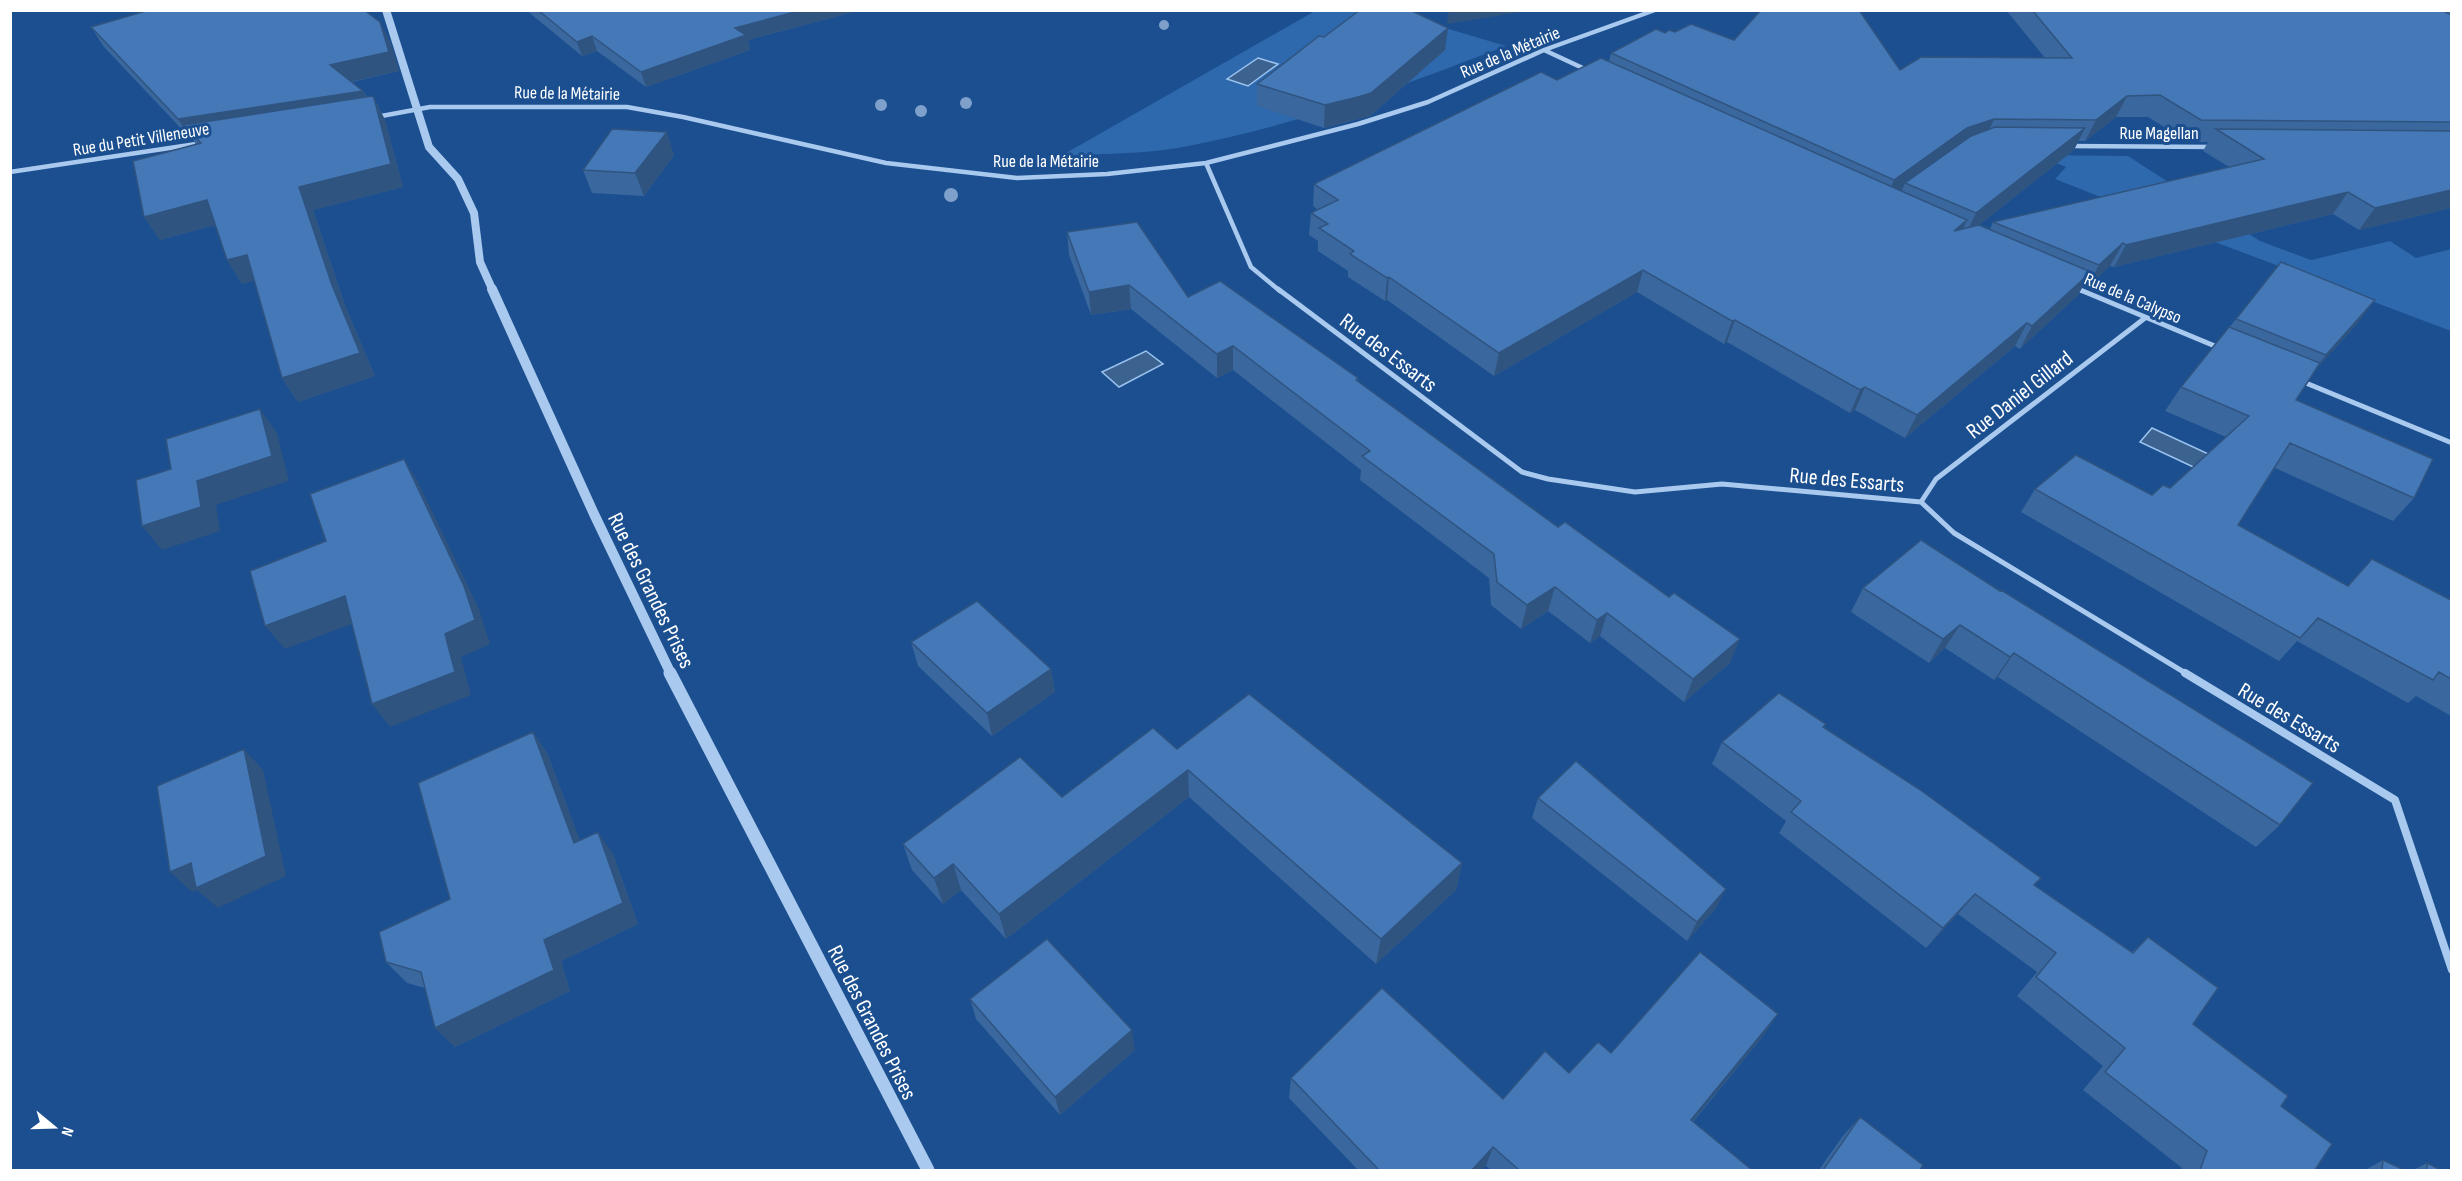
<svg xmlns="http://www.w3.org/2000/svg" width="2462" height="1181" font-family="'Sofia Sans Condensed',sans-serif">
  <rect width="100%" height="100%" fill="#1b4f8f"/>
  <path fill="#2e69ad" d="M1315,11H1388L1506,46C1399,87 1296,126 1183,147C1146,154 1107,153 1069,156L1066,153Z
    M2037,155L2128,156L2260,241L2311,260L2390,241L2416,258L2451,249V331L2199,236L2055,179L2066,167Z"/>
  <path fill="#3c6290" stroke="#9cc4f0" stroke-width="1.5" d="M1258,58L1278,64L1248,86L1227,79Z
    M1146,351L1163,364L1119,387L1102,372Z
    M2152,428L2215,457L2204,472L2140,442Z"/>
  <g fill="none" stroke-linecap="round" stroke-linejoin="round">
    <path stroke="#a9c9ee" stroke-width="4.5" d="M1544,50L1587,70
      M376,117L430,107H627L683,117L886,163L1017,178L1107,174L1206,163L1358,124L1428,102L1544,50L1655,10
      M2068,146L2214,147
      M1206,163L1251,267L1280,291
      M10,172L203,143
      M2073,287L2082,291"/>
    <path stroke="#a9c9ee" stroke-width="5" d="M1278,289L1522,472L1548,479L1635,492L1722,484L1921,502L1954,533L2187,674
      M2078,289L2222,349
      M2301,381L2452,443
      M1921,502L1936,479L2145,318"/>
    <path stroke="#a9c9ee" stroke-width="8" d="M2185,673L2395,800L2452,970"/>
    <path stroke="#a9c9ee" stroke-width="8" d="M386,10L429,147L458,179L474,213L480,262L493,291"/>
    <path stroke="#a9c9ee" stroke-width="10" d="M492,289L594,514L671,674"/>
    <path stroke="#a9c9ee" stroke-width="13" d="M670,673L928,1170"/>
  </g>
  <g fill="#7ea0ca">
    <circle cx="1164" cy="25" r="5"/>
    <circle cx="966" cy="103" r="6"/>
    <circle cx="881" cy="105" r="6"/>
    <circle cx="921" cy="111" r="6"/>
    <circle cx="951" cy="195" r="7"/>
  </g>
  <path fill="#3a679d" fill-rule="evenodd" d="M136,10H364L390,41L399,71L352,82L363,91L367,97L374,98L385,120L403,187L313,210L346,308L375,376L298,402L282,378L254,280L242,284L227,260L215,225L160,240L144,217L196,145L193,139H191L104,47L91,27L139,13Z
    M526,10H861L748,40L750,50L646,87L597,51L582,56Z
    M2006,10H2451V208L2359,230L2333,214L2114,267L2110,266L2087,287L2083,286L2078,295L2020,349L2015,346L1905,438L1855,410L1850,413L1727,342L1724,344L1637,292L1494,376L1387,300L1385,301L1348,277V271L1318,251V241L1309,235L1311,213L1317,209L1313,206L1314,184L1557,80L1609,61L1611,53L1665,33L1675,32L1734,40L1900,70L2045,58ZM2116,117H2148L2189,142H2208L2203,151L2229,167L1993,222L1990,229L1979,225L2074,150L2078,141H2085Z
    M1448,28L1445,50L1370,116L1324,128L1257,106V84L1324,37Z
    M674,155L644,196L592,193L583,170Z
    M1067,232L1188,297L1358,378V382L1730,663L1684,702L1600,636L1590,643L1548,611L1521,629L1491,605L1489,578L1360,480L1361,470L1233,370L1217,378L1131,309L1091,315L1069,255Z
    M2236,319L2358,323L2316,369L2296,400L2414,498L2393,521L2275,468L2238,525L2348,586L2372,559L2451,600V716L2416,696L2408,703L2297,641L2279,661L2021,512L2035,489L2152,495L2170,488L2226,437L2165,411L2181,387Z
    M1921,540L2280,825L2256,847L1998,677L1994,680L1945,648L1929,663L1851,612L1863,588Z
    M911,642L1051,669L1055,692L992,736L918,666Z
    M1826,724L1824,727L2034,885L2132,952L2148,937L2193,1024L2281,1106L2315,1170H2181L2182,1168L2083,1090L2103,1066L2017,996L2037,972L1958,914L1926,948L1779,833L1786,821L1712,764L1722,742Z
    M533,732L548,755L580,841L613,854L638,924L561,961L570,991L455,1047L435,1028L425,988L407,983L386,962L450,899Z
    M1177,749L1462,863L1456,890L1376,964L1189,797L1006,939L961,890L943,904L912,870L903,844L1062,797Z
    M1538,798L1716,908L1687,941L1532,818Z
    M970,999L1135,1050L1060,1115L976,1019Z
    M1764,1035L1693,1122L1752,1170H1491L1486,1166L1481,1170H1358L1289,1098L1291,1078L1503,1099L1569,1073L1611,1053Z
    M1860,1117L1920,1170H1819L1842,1137Z
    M2383,1160L2404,1170H2365Z
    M2427,1163L2441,1170H2413Z"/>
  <path fill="#305480" d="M802,10H861L748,40L750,50L646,87L641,72L735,28Z
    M1449,10H1533L1447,24Z
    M380,22L390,41L399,71L340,84L330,65Z
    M1448,28L1445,50L1370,116L1324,128L1325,105Z
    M592,36L597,51L582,56L577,42Z
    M363,91L374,111L184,125L193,139H191L178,119Z
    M2127,96L2116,117L2085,141L2096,120Z
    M374,98L385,120L403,187L313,210L346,308L375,376L298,402L282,378L299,187Z
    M1994,119L1984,141L1905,183L1902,190L1885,202L1894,180L1967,128Z
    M2085,128L2074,150L1965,236L1976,213Z
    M667,132L674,155L644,196L635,173Z
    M2451,190V208L2359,230L2375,208Z
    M2348,192L2333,214L2114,267L2126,245Z
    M207,200L222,223L160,240L144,217Z
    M1967,220L1957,242L1954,231Z
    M2123,243L2110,266L2087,287L2099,265Z
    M247,255L262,278L242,284L227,260Z
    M1643,270L1637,292L1494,376L1499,353Z
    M2091,272L2078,295L2020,349L2032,326Z
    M1389,277L1387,300L1385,301L1387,278Z
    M1129,285L1131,309L1091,315L1089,292Z
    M2375,300L2358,323L2308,378L2326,355Z
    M1735,320L1727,342L1724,344L1732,321Z
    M2027,323L2015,346L1905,438L1917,415Z
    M1233,346V370L1217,378V354Z
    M1865,387L1855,410L1850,413L1860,390Z
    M260,409L277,433L289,481L216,505L220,531L162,550L142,526L197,481Z
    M404,459L418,482L479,609L490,644L461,657L471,695L390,727L372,704L445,634Z
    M1555,587L1548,611L1521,629L1527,605Z
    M345,596L362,620L285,649L265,626Z
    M1607,613L1600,636L1590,643L1597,620Z
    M1960,625L1945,648L1929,663L1943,639Z
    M1740,639L1730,663L1684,702L1693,679Z
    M2014,653L1998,677L1994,680L2010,657Z
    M1051,669L1055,692L992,736L987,713Z
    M533,732L548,755L589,865L574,843Z
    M244,749L263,770L286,876L218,908L197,890L192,892L170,872L191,863Z
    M1188,770L1189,797L1006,939L999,914Z
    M598,832L613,854L638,924L561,961L570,991L455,1047L435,1028L544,940Z
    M1462,863L1456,890L1376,964L1381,939Z
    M953,864L961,890L943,904L934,878Z
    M1726,889L1716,908L1687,941L1697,922Z
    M1975,894L1958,914L1926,948L1943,928Z
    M1778,1014L1764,1035L1678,1139L1691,1120Z
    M1132,1030L1135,1050L1060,1115L1055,1097Z
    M1493,1147L1486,1166L1481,1170H1472Z"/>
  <path fill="#4478b7" stroke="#305480" stroke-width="1.5" d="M145,10H364L380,22L389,52L330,65L363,91L178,119L91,27L146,11Z
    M538,10H802L735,28L746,35L641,72L592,36L577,42Z
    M1360,10H1410L1448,28L1371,93L1358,97L1325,105L1257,84L1319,36L1324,37Z
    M1761,10H1859L1900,70L1921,57L2072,58L2032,10H2442L2451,15V122L2201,120L2160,95L2127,96L2096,120L1994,119L1967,128L1894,180L1611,53L1656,29L1665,33L1669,30L1675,32L1691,24L1734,40Z
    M1601,58L1967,220L1954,231L1979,225L2091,272L2032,326L2027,323L1917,415L1865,387L1860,390L1735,320L1732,321L1643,270L1499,353L1389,277L1387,278L1350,254L1354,251L1319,228L1328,224L1311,213L1338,200L1314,184L1541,72L1557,80Z
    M372,96L374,98L391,164L299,187L332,285L360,353L282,378L247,255L227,260L207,200L144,217L133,161L201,143L184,125Z
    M1995,127L2085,128L1976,213L1905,183L1971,136Z
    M612,129L667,132L635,173L583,170Z
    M2216,129L2451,131V190L2375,208L2348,192L2126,245L2123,243L2099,265L1993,222L2264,159Z
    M1137,222L1188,297L1220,281L1358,378L1356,380L1558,527L1565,522L1669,597L1674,593L1740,639L1693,679L1607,613L1597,620L1555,587L1527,605L1497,582L1494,554L1362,456L1370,451L1233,346L1217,354L1129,285L1089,292L1067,232Z
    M2281,262L2375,300L2326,355L2236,319Z
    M2229,327L2320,363L2296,400L2433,459L2414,498L2290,443L2238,525L2348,586L2372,559L2451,600V679L2439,672L2433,680L2318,618L2300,638L2035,489L2076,455L2152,495L2163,485L2170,488L2249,416L2181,387Z
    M260,409L272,456L197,481L201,507L142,526L136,480L171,469L166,439Z
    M404,459L464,586L475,620L445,634L455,672L372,704L345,596L265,626L250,571L326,541L310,494Z
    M1921,540L2000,591L2001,590L2313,783L2280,825L2014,653L2010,657L1960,625L1943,639L1863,588Z
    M977,601L1051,669L987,713L911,642Z
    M1779,693L1826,724L1823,727L1919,789L2041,878L2034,885L2133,953L2148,937L2218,988L2193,1024L2288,1096L2281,1106L2332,1144L2315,1170H2200L2207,1151L2105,1072L2125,1048L2036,977L2056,953L1975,894L1943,928L1791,812L1801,801L1722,742Z
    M1249,694L1462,863L1381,939L1188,770L999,914L953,864L934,878L903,844L1020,757L1062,797L1153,728L1177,749Z
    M533,732L574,843L598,832L623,903L544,940L554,970L435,1028L421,972L386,962L379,932L450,899L418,783Z
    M244,749L266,856L196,888L191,863L170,872L157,786Z
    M1576,761L1726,889L1697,922L1538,798Z
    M1047,939L1132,1030L1055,1097L970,999Z
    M1700,952L1778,1014L1691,1120L1752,1170H1519L1493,1147L1472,1170H1376L1378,1169L1291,1078L1382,988L1503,1099L1545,1051L1569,1073L1598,1042L1611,1053Z
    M1860,1117L1923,1165L1920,1170H1823Z
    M2383,1160L2404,1170H2382Z
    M2427,1163L2441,1170H2427Z"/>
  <g text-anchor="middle" stroke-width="6" stroke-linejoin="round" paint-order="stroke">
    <g font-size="18" fill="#fff" stroke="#1b4f8f">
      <text transform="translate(1510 52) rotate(-23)" y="6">Rue de la Métairie</text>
      <text transform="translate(567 93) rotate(1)" y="6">Rue de la Métairie</text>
      <text x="2159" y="139">Rue Magellan</text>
      <text transform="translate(141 139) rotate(-9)" y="6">Rue du Petit Villeneuve</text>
      <text x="1046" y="167">Rue de la Métairie</text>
      <text transform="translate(2133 298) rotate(23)" y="6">Rue de la Calypso</text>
    </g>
    <g font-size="22" fill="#fff" stroke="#1b4f8f">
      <text transform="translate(1389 352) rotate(37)" y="8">Rue des Essarts</text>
      <text transform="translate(2019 394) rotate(-38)" y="8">Rue Daniel Gillard</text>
      <text transform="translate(1847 479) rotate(5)" y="8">Rue des Essarts</text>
      <text transform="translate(652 590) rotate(64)" y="8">Rue des Grandes Prises</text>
      <text transform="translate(2290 717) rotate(31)" y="8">Rue des Essarts</text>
      <text transform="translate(873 1022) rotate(63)" y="8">Rue des Grandes Prises</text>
    </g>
  </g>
  <rect width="2462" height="1181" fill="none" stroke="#ffffff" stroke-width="24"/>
  <g transform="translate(54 1127) rotate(109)" stroke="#1b4f8f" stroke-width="4.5" paint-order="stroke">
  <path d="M0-4.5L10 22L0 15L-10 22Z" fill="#ffffff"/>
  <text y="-9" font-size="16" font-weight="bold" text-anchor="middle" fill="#ffffff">N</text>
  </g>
</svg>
